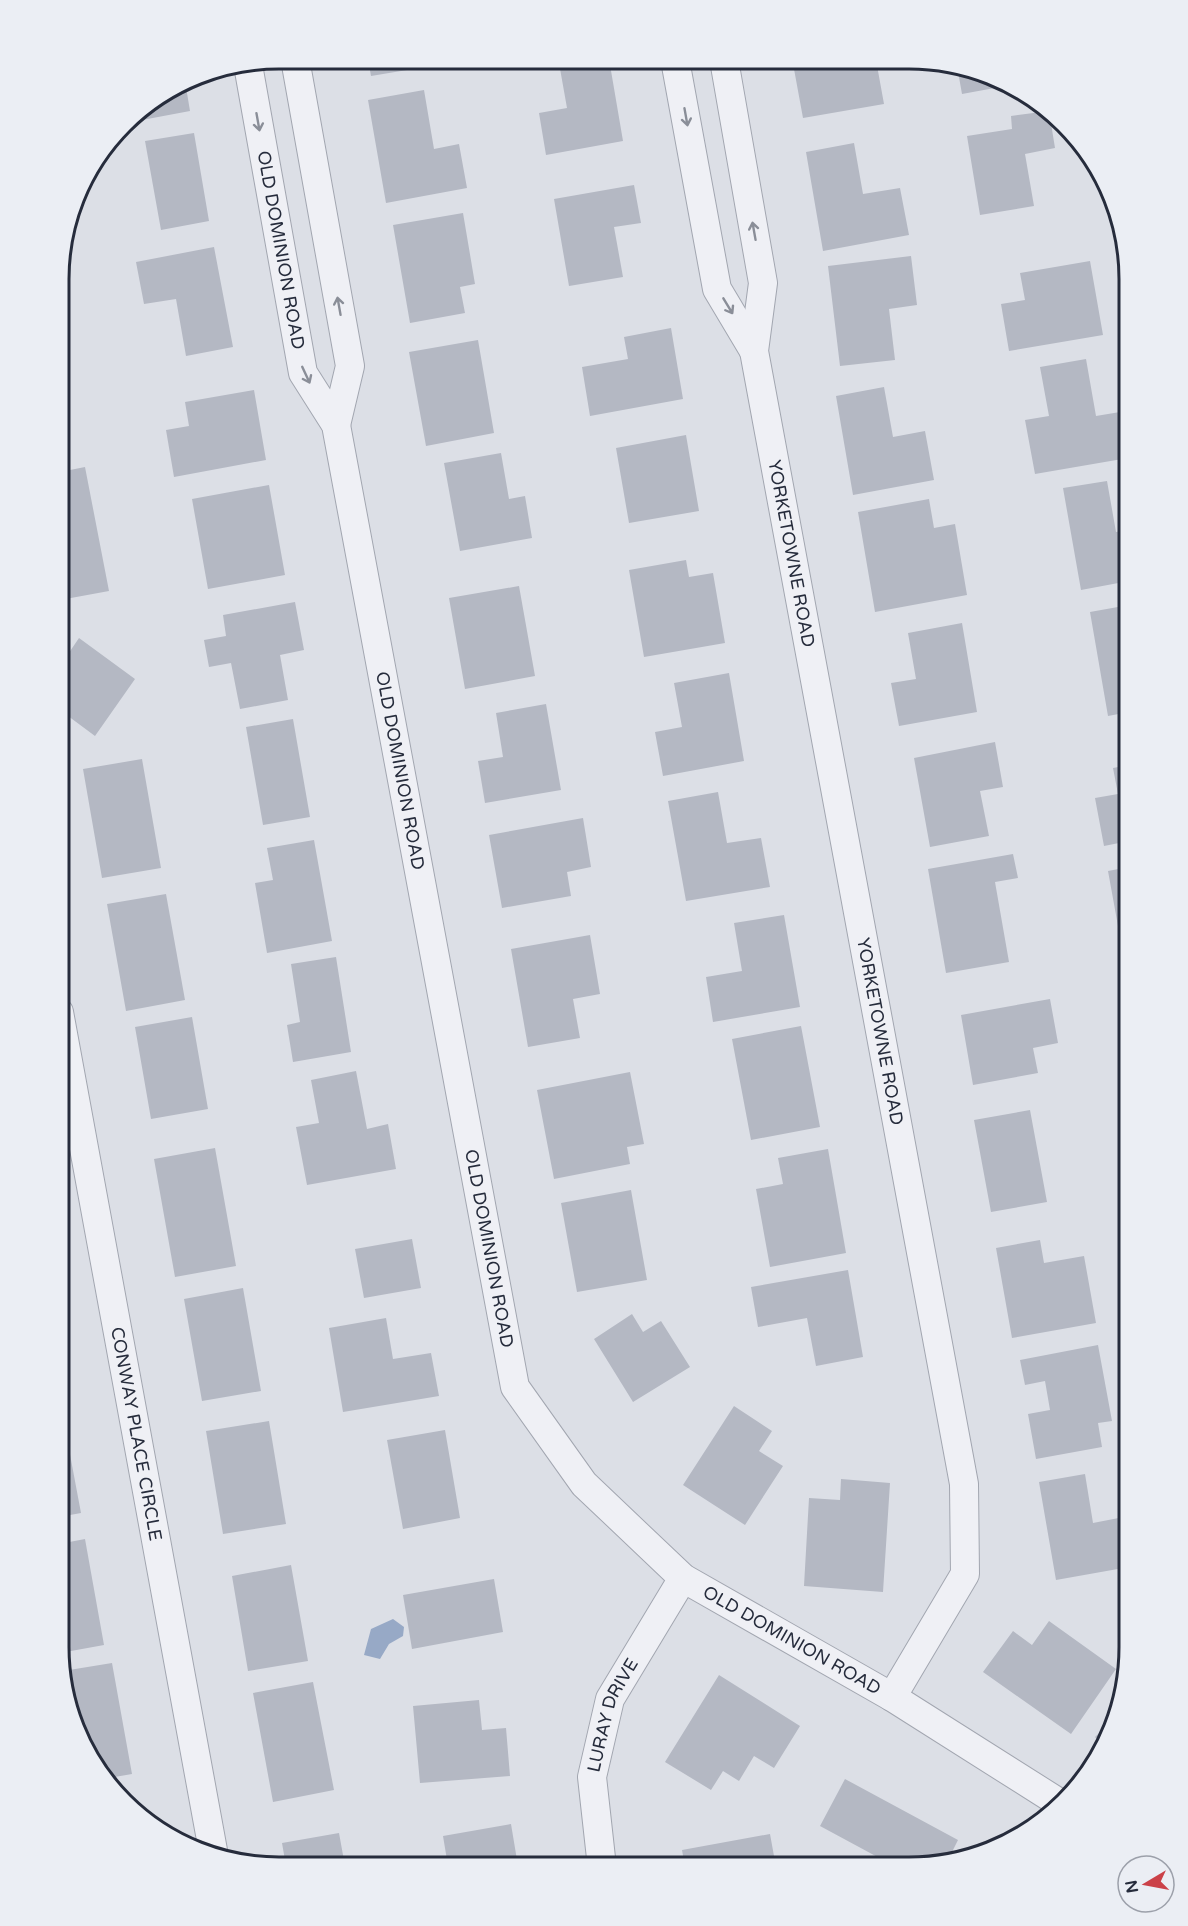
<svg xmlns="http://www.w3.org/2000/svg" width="1188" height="1926" font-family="'Varela Round',sans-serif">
  <rect width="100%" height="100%" fill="#dcdfe6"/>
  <path fill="#97a9c6" d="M393,1619L404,1627L403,1636L389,1644L380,1659L364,1655L371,1629Z"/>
  <path fill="#b4b8c3" d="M368,59H411L413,69L371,76Z
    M577,59H609L623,141L546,155L539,113L567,108L559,63Z
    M824,60H876L884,104L803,118L794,69L825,64Z
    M957,66L994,75L1011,85L962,94Z
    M185,81L190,111L126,123L133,113Z
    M424,90L434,149L459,144L467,188L386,203L368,100Z
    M1049,111L1055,148L1025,154L1034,206L980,215L967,136L1012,129L1011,116Z
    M194,133L209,221L161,230L145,141Z
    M854,143L863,194L900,188L909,235L823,251L806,152Z
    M634,185L641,223L614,227L623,277L569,286L554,199Z
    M463,213L475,284L460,287L465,313L410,323L393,225Z
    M214,247L233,347L186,356L176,299L144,304L136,262Z
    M911,256L917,305L889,309L895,360L840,366L828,266Z
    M1090,261L1103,335L1009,351L1001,304L1025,300L1020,273Z
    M671,328L683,399L590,416L582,367L628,359L624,337Z
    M478,340L494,433L426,446L409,352Z
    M1086,359L1096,416L1120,412L1128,458L1035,474L1025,420L1049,416L1040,367Z
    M884,387L893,437L925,431L934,480L853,495L836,396Z
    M254,390L266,460L174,477L166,430L189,426L185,402Z
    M686,435L699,511L629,523L616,448Z
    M501,453L509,499L525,496L532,538L460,551L444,463Z
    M85,467L109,591L60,600V472Z
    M1107,481L1116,532L1129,530V581L1081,590L1063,488Z
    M269,485L285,575L208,589L192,499Z
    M929,499L934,528L955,524L967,595L875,612L858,512Z
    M686,560L689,577L713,573L725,643L644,657L629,570Z
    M519,586L535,676L465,689L449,598Z
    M295,602L304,650L280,655L288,700L240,709L231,663L209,667L204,640L226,636L223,615Z
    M1129,605V712L1108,716L1090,612Z
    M962,623L977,712L899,726L891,683L916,679L908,633Z
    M79,638L135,679L95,736L60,710V666Z
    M729,673L744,761L663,776L655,732L682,727L674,683Z
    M546,704L561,790L485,803L478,761L503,757L496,713Z
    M293,719L310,817L263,825L246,727Z
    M995,742L1003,787L980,791L989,836L930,847L914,758Z
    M142,759L161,868L102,878L83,769Z
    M1129,765V841L1104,846L1095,798L1118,794L1113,768Z
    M718,792L727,843L761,838L770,887L686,901L668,801Z
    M583,818L591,867L567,872L571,896L502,908L489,835Z
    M314,840L332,941L267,953L255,883L273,880L267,848Z
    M1013,854L1018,878L995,882L1009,962L946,973L928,869Z
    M1129,867V935L1120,937L1108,871Z
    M166,894L185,1000L126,1011L107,904Z
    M784,915L800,1007L713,1022L706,977L742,971L734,923Z
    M590,935L600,994L573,999L580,1038L528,1047L511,949Z
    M336,957L351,1052L293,1062L287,1025L300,1022L291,964Z
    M1050,999L1058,1043L1033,1048L1038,1073L973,1085L961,1015Z
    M192,1017L208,1109L151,1119L135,1027Z
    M801,1026L820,1127L751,1140L732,1039Z
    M356,1071L367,1129L388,1124L396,1169L307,1185L296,1127L319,1123L311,1080Z
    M630,1072L644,1144L627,1147L630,1164L554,1179L537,1090Z
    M1030,1110L1047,1202L991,1212L974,1120Z
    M215,1148L236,1266L175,1277L154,1159Z
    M828,1149L846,1253L770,1267L756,1189L783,1184L778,1158Z
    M631,1190L647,1280L577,1292L561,1203Z
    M412,1239L421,1288L364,1298L355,1249Z
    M1040,1240L1044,1263L1084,1256L1096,1323L1012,1338L996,1248Z
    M848,1270L863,1357L816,1366L807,1318L758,1327L751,1287Z
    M243,1288L261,1391L202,1401L184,1299Z
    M632,1314L643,1332L661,1321L690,1367L633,1402L594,1339Z
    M386,1318L393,1359L431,1353L439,1396L343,1412L329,1328Z
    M1098,1345L1112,1421L1098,1423L1102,1447L1036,1459L1028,1414L1050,1410L1045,1381L1025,1385L1020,1360Z
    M59,1396L81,1513L59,1517Z
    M734,1406L772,1431L759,1451L783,1466L745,1525L683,1485Z
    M269,1421L286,1524L223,1534L206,1431Z
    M445,1430L460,1518L403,1529L387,1440Z
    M1085,1474L1093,1523L1129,1516V1567L1056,1580L1039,1482Z
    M841,1479L890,1483L883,1592L804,1586L809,1498L840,1500Z
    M85,1539L104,1645L60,1653L59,1544Z
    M291,1565L308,1661L248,1671L232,1576Z
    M494,1579L503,1632L412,1649L403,1595Z
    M1049,1621L1116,1669L1071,1734L983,1672L1013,1631L1032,1645Z
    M112,1663L132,1774L103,1779L75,1731L63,1671Z
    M719,1675L800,1726L774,1768L754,1756L739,1781L723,1771L711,1790L665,1762Z
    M313,1682L334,1790L273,1802L253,1693Z
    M479,1700L482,1730L506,1728L510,1776L420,1783L413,1706Z
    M1119,1714L1118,1718L1103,1746L1095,1737Z
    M845,1779L958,1840L948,1860L896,1867L820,1826Z
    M130,1793L133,1810L118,1795Z
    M511,1824L518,1866H448L443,1836Z
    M339,1833L345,1866H286L282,1843Z
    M770,1834L776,1867H685L682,1850Z"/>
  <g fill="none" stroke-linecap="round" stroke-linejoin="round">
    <g stroke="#a2a6b0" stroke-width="30">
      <g id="minor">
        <path d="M295,59L350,366L336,425"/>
        <path d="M675,60L717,289L754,351"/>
        <path id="s1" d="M724,60L763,283L754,351L964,1484L965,1574L892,1697"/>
        <path id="s2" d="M248,65L303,373L336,425L515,1387L584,1484L683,1578L892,1697L1061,1804"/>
        <path id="s3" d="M59,1012L214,1856"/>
        <path id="s4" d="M602,1867L592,1777L610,1699L683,1578"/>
      </g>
    </g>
    <use href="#minor" stroke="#eff0f5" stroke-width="28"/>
  </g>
  <defs><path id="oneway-shaft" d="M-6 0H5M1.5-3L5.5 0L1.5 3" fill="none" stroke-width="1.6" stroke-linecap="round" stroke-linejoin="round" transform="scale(1.5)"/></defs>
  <g stroke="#8a8e98">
    <use href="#oneway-shaft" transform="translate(686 117) rotate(80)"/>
    <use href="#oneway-shaft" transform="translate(258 122) rotate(80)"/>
    <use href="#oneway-shaft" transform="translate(754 231) rotate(-100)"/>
    <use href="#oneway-shaft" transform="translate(339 306) rotate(-100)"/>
    <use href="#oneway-shaft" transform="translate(728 306) rotate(59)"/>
    <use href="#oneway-shaft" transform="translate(306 375) rotate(65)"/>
  </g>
  <g text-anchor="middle" stroke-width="6" stroke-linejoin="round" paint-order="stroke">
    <g font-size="18" fill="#262c3c" stroke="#ebeef4">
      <text dy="6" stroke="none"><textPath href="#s2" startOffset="188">OLD DOMINION ROAD</textPath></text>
      <text dy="6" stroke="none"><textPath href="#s1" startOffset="501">YORKETOWNE ROAD</textPath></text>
      <text dy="6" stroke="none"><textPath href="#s2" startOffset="726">OLD DOMINION ROAD</textPath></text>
      <text dy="6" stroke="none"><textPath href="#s1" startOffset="987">YORKETOWNE ROAD</textPath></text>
      <text dy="6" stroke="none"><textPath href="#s2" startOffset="1212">OLD DOMINION ROAD</textPath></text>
      <text dy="6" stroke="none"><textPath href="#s3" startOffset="429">CONWAY PLACE CIRCLE</textPath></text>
      <text dy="6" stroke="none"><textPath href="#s2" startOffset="1734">OLD DOMINION ROAD</textPath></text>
      <text dy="6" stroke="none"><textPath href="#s4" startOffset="156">LURAY DRIVE</textPath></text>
    </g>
  </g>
  <path d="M0 0H1188V1926H0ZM279 69H909A210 210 0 0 1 1119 279V1647A210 210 0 0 1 909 1857H279A210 210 0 0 1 69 1647V279A210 210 0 0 1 279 69Z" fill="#ebeef4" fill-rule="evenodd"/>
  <path fill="none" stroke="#262c3c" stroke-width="3" d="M279 69H909A210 210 0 0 1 1119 279V1647A210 210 0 0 1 909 1857H279A210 210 0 0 1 69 1647V279A210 210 0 0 1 279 69Z"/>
  <g transform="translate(1146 1884) rotate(260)"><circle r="28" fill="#ebeef4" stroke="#9ca0aa" stroke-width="1.5"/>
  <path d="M0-4.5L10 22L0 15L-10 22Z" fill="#cb4148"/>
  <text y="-9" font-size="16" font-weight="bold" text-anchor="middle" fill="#262c3c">N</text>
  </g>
</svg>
